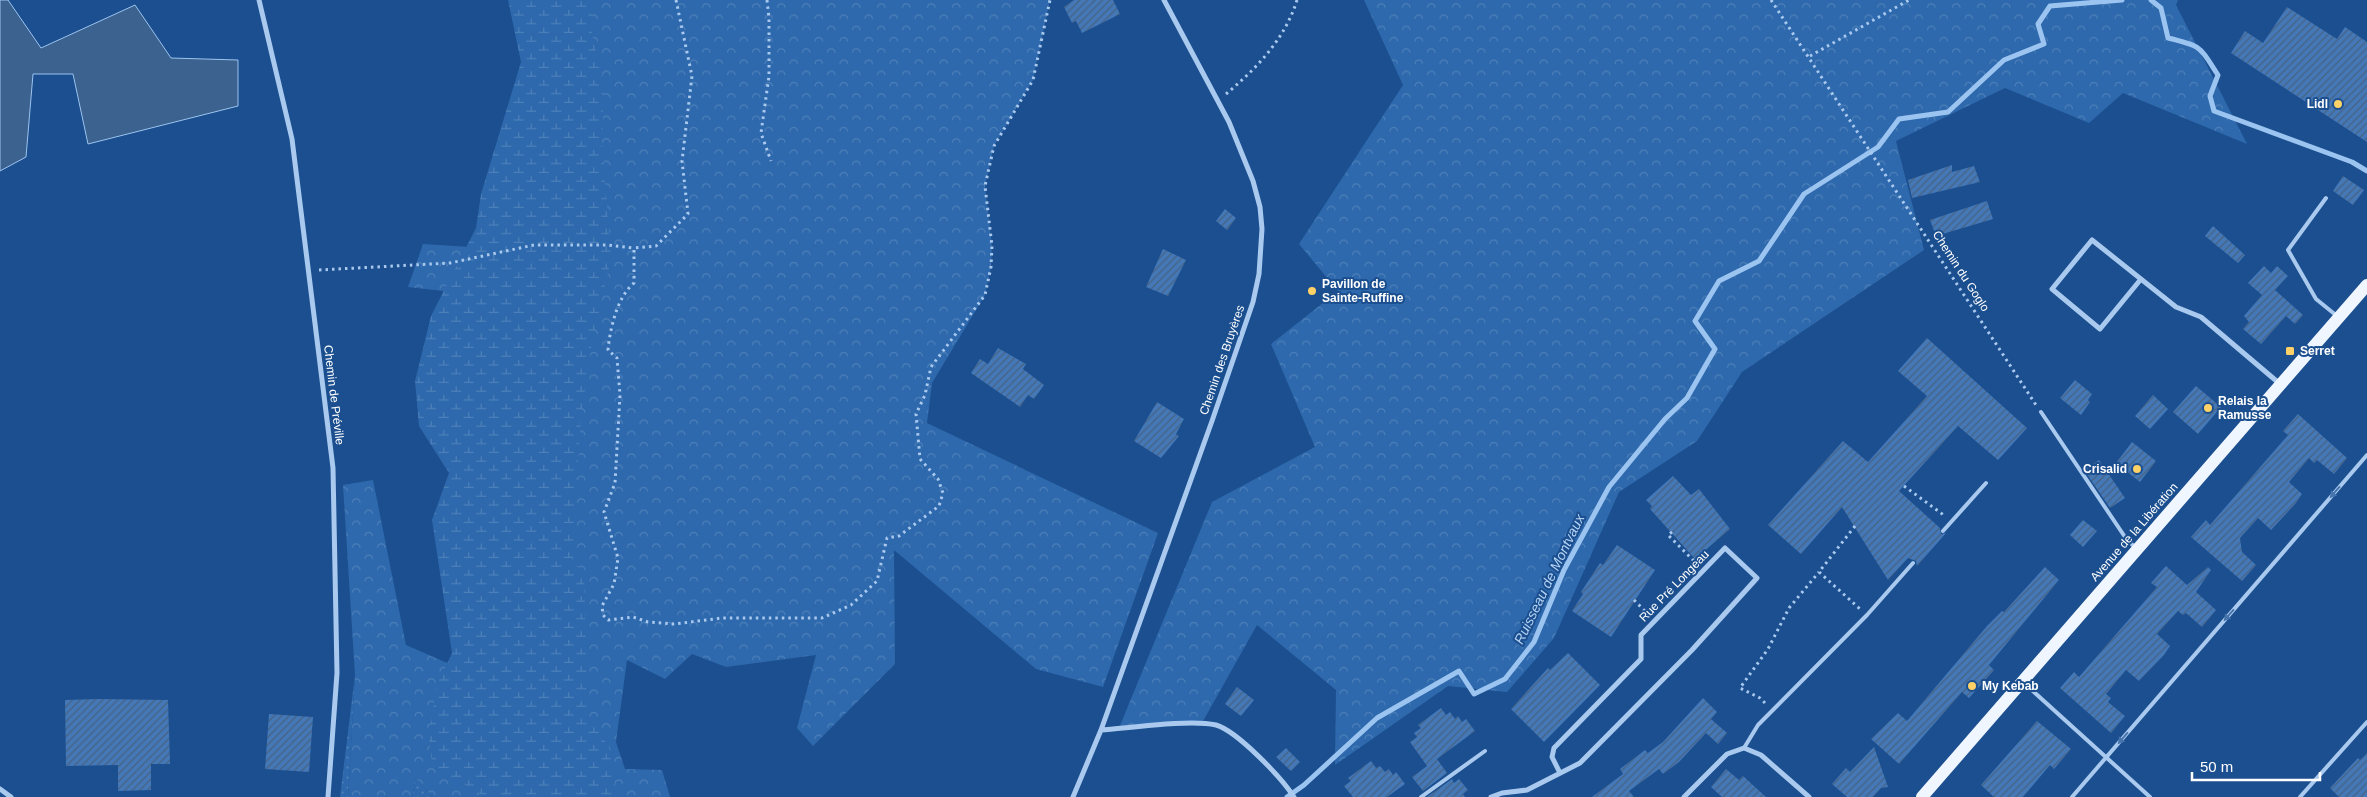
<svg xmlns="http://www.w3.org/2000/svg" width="2367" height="797" font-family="Helvetica,sans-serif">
  <defs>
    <pattern id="green-dots" width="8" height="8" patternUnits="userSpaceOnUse" patternTransform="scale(1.25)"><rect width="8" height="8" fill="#2e69ad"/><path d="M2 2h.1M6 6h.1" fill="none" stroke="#4d80b9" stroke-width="1.8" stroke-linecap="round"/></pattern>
    <pattern id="forest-crowns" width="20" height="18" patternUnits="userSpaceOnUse" patternTransform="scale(1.25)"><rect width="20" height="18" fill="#2e69ad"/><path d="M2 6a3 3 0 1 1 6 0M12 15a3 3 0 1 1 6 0" fill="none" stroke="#4d80b9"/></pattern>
    <pattern id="wetland-marsh" width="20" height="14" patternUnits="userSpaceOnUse" patternTransform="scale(1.25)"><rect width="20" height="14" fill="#2e69ad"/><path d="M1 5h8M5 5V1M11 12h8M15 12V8" fill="none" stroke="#4d80b9"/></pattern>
    <pattern id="building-hatch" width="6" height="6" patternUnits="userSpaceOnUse" patternTransform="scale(1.25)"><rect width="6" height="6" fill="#4478b7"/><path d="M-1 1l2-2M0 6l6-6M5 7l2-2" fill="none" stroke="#486282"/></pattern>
  </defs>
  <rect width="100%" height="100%" fill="#1b4f8f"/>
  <path fill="url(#green-dots)" d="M355,675L348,797H340Z
    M416,777L432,797H412Z"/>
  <path fill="url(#forest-crowns)" d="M555,0H1050L1033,80L994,146L985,186L992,246L991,267L985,295L932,383L927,423L1158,533L1103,687L1036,669L894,550L895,664L813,746L797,728L816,655L726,667L692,654L665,679L627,660L616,742L625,769L662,770L670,797H432L416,778L412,797H348L355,675L343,485L373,480L406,645L491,682L461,293L408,287L423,244L534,251Z
    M1364,0H2178L2176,5L2247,144L2123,93L2089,123L2005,88L1896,141L1924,250L1742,372L1697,441L1619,492L1554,638L1507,692L1448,686L1335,765L1336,690L1257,625L1202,723L1119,728L1212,502L1315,447L1271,344L1338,291L1299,244L1403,85Z"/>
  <path fill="url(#wetland-marsh)" d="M508,0H594L591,29L604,86L602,143L611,259L591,348L581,417L572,561L584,573L588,716L609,747L617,797H485L440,770L432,762L429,739L436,687L452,653L432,520L449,473L419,426L415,381L431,316L476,228L481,194L521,62Z"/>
  <path fill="#3c6290" stroke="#9cc4f0" d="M0,0H8L41,48L135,5L171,58L238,60V106L88,144L73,74H33L26,157L0,171Z"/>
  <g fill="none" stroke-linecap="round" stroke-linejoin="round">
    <path stroke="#9cc4f0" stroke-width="5" d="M2151,0L2161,8L2168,38C2202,46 2199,46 2218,75L2210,96L2214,111L2352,162L2367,171
      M1287,797L1304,785L1377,718L1459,671L1474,694L1505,679L1534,642L1564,570L1609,487L1665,419L1687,398L1715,349L1695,321L1719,281L1759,261L1804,194L1878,147L1899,119L1948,112L2004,60L2044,44L2038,24L2050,6L2122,0"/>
  </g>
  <path fill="url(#building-hatch)" d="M1074,0H1113L1120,14L1082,33L1076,21L1072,23L1064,7Z
    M2287,7L2337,39L2345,27L2367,42V142L2231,53L2245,31L2263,43Z
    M1952,165V172L1974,166L1980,182L1912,198L1908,180Z
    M2343,176L2364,190L2353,205L2333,191Z
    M1987,201L1993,219L1936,236L1930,220Z
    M1225,209L1236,218L1227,230L1216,221Z
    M2213,226L2245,255L2238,263L2205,236Z
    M1163,249L1186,260L1168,296L1146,287Z
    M2264,266L2271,273L2277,266L2288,276L2275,290L2303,315L2295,324L2286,316L2261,344L2243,329L2249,322L2244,316L2262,295L2248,283Z
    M1927,338L2027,428L1998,460L1958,426L1899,491L1940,528L1941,534L1946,533L1917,566L1916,561L1908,558L1888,580L1842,507L1801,554L1768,525L1843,441L1868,462L1927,396L1898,371Z
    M998,348L1026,364L1023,369L1044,385L1034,399L1028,395L1020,407L971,373L980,359L988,364Z
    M2075,380L2092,394L2088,400L2090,402L2081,415L2060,398Z
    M2196,386L2221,407L2198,434L2173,412Z
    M2153,395L2168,409L2150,429L2135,416Z
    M1157,402L1184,419L1176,434L1179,436L1161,458L1134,441Z
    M2298,414L2347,458L2334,474L2317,460L2314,463L2309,458L2289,482L2302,494L2296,503L2271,530L2258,518L2240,538L2242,552L2256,565L2242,581L2191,537L2206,520L2210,525L2288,435L2283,431Z
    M2132,442L2156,461L2140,482L2116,463Z
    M2099,460L2125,498L2110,508L2084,470Z
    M1673,476L1691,495L1699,489L1730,529L1695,559L1650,509L1652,506L1646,500Z
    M2083,520L2097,531L2083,547L2070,535Z
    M1617,545L1655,570L1611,637L1572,611L1583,594L1581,592L1600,563L1603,565Z
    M2166,566L2187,585L2208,567L2211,570L2196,592L2216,610L2202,627L2186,613L2183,615L2178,611L2157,634L2170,646L2164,655L2139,681L2126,670L2106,694L2111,698L2108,702L2125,716L2111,733L2060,688L2074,672L2079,677L2157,587L2151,583Z
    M2045,567L2059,580L1989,665L1994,670L1969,698L1962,692L1899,764L1871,739L1898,713L1907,721L1987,626L2002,611L2004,612Z
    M1568,653L1600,685L1544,742L1511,709L1548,668L1550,670Z
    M1237,687L1254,700L1241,716L1225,704Z
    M1703,698L1717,712L1711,719L1727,733L1718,744L1706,733L1679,762L1663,774L1659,769L1629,791L1634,797H1592L1623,774L1620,769L1645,750L1648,753L1663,742Z
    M98,699L168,700L170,764H151V790L118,791V765L66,766L65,700Z
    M1441,708L1446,715L1450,712L1455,719L1458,716L1462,722L1466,719L1475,731L1437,759L1447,773L1423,791L1412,777L1427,766L1410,742L1417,737L1414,733L1421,728L1418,725Z
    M269,714L313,717L309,772L265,769Z
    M2037,721L2071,749L2054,769L2050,765L2023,797H1994L1981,785Z
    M1874,747L1888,787L1881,788L1873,797H1847L1832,784L1846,768L1850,772Z
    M1286,748L1300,762L1291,771L1276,757Z
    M2367,753V797H2339L2330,788L2358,758L2360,760Z
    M1371,761L1376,768L1380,766L1385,772L1389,769L1393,775L1396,772L1405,784L1387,797H1353L1344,786L1351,781L1348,778Z
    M1726,769L1739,780L1743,776L1766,797H1722L1711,787Z
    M1452,779L1454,783L1459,779L1468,790L1463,794L1465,797H1427Z"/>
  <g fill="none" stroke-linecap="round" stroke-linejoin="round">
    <path stroke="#a9c9ee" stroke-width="3" stroke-dasharray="2.5 4" stroke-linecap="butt" d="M676,0L692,76L682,161L688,214L656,246L634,248V283C617,297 610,329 608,350L617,358L620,395L615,483L604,512L618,558L614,584L602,606L603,615L608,620L633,617L648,622L674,624L722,618H822L851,605L877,581L887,538L899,536L939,506L943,493L938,479L920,459L916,414L925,395L931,367L985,295L991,267L992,246L985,186L994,146L1033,80L1050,0
      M767,0L769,18V76L761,133L771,161
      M1771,0L2036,405
      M1810,56L1909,0
      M1226,94C1257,68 1285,39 1297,0
      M319,270L450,263L534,245H607L634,248
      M1904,486L1945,516
      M1855,526L1819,572L1860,609
      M1672,532L1668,535L1696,563
      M1634,600L1647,613
      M1765,703L1760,698L1740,688L1768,649L1789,608L1819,572"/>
    <path stroke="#a9c9ee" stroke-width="4" d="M2326,198L2288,250L2316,299L2337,316
      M2041,412L2127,540L2136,548
      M1943,531L1986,483
      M2024,683L2150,797
      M1744,748L1758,725L1867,615L1913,563
      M1421,797L1485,751
      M2072,797L2367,455
      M2300,797L2367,722"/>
    <path stroke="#a9c9ee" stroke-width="5" d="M259,0L292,139L333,468L337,673L328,797
      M2141,279L2100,329L2052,289L2092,240L2176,307L2201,317L2280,384
      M1101,730C1129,728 1190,719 1216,725C1237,731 1282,778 1294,797
      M0,789L11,797
      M1073,797L1101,730L1212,421L1253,302L1259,274L1262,229L1260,207L1253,181L1229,122L1164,0
      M1491,797L1502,793L1527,790L1580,763L1692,650L1757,578L1725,548L1641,635V659L1554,748L1552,757L1560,773
      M1684,797L1727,754L1744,748L1761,755L1809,797"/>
    <path stroke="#f0f6ff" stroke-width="12" d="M1922,797L2367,285"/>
  </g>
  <defs><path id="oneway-solid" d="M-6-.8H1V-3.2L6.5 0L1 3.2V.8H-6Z" transform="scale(1.25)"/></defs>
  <g fill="#4674ac">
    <use href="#oneway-solid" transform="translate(2335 492) rotate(131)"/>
    <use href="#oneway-solid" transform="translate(2229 615) rotate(131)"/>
    <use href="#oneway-solid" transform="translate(2123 738) rotate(131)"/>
  </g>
  <g fill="#ffd166" stroke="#1b4f8f" stroke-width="2">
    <circle cx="2338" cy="104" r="5"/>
    <circle cx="1312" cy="291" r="5"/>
    <rect x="2285" y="346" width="10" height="10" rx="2.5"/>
    <circle cx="2208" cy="408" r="5"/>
    <circle cx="2137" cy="469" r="5"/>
    <circle cx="1972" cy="686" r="5"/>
  </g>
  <g text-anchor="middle" stroke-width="4" stroke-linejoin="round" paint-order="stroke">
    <g font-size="12" font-weight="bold" fill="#fff" stroke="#1b4f8f" text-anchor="start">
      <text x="2328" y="108" text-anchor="end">Lidl</text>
      <text x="1322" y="288">Pavillon de<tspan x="1322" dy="14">Sainte-Ruffine</tspan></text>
      <text x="2300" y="355">Serret</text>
      <text x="2218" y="405">Relais la<tspan x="2218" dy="14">Ramusse</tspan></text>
      <text x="2127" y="473" text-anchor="end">Crisalid</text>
      <text x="1982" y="690">My Kebab</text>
    </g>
    <g font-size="12" fill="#fff" stroke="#1b4f8f">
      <text transform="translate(1961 271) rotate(57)" y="4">Chemin du Goglo</text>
      <text transform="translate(1222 360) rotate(-71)" y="4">Chemin des Bruyères</text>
      <text transform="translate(334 395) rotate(83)" y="4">Chemin de Préville</text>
      <text transform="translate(2134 532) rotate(-49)" y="4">Avenue de la Libération</text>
      <text transform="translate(1674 586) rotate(-46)" y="4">Rue Pré Longeau</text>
    </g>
    <g font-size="14" font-style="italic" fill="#b5d3f5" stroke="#1b4f8f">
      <text transform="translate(1549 579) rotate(-64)" y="5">Ruisseau de Montvaux</text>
    </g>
  </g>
  <path d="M2192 772v8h128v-8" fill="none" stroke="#ffffff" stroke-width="2.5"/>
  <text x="2200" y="772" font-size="15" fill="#ffffff" stroke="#1b4f8f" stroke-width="4" paint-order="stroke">50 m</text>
</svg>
